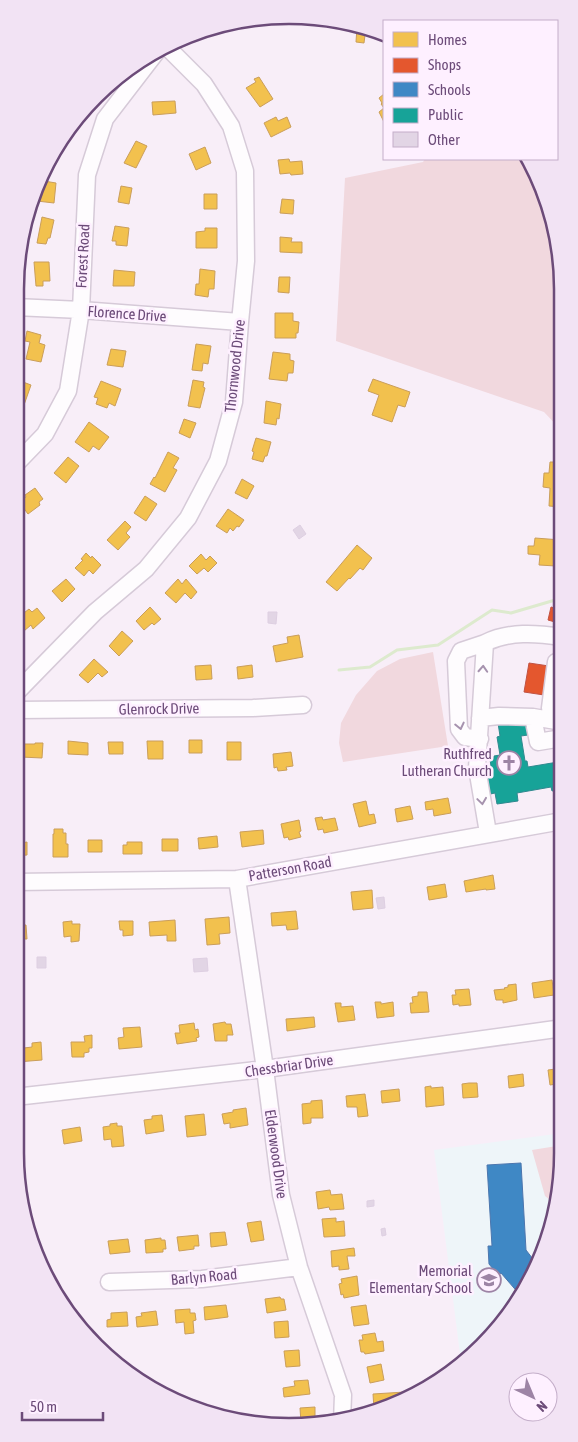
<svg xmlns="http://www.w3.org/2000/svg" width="578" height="1442" font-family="'Asap Condensed',sans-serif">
  <rect width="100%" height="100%" fill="#f8eef8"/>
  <path fill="#eef5f9" d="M563,1133V1153L549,1241L506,1320L461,1362L434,1150Z"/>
  <path fill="#f1d8de" d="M425,159H529L535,168L551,220L561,270V430L544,412L336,341L345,178L423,162Z
    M433,652L448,746L343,762L339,743L341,723L356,695L377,671L400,659Z
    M563,1145V1153L555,1204L545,1196L532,1150Z"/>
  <path fill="#f2c14e" stroke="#ca9e5b" d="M357,27L375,29V35H365L364,43L356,42Z
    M259,77L273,99L260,107L246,88L256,82L254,79Z
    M384,94V108L381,104L382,103L379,98Z
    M175,101L176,113L153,115L152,102Z
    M384,108V122L379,112Z
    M276,117L278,121L287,117L291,127L271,137L264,123Z
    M67,136L62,152L58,151Z
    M136,141L147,146L136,168L124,163Z
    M205,147L211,163L196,170L189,154Z
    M289,159L290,162L302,161L303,174L291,175L290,173L280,174L278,160Z
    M44,181L56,183L54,203L37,201L39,192L42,193Z
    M121,186L132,188L129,204L118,202Z
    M204,194H217V209H204Z
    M282,199L294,200L293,214L280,213Z
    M42,217L54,220L50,238H48L46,244L37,243Z
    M115,226L129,228L127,246L116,245V241H112Z
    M205,228H217V248H196V232L205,231Z
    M280,237L292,238L291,242H302V253L280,252Z
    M34,262H49L50,281H43V286H36Z
    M200,269L215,271L214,289H209L208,297L195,295L196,284H199Z
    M114,270L135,272L134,286H113Z
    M279,277H290L289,293L278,292Z
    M275,313H293V321L299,322L298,333H296V338H275Z
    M27,331L41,335L39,343L45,345L41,362L26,359L30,342L25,341Z
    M196,344L211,346L208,364L203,363L202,371L192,370Z
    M111,349L126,351L123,367L107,365Z
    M273,352L290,354V360L294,361L293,373H288L287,381L269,379Z
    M15,379L31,385L24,405L15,402Z
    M373,379L410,392L405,407L398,405L392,422L372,415L379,395L368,391Z
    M193,380L204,382L203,387L205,388L200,408L188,406Z
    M101,381L121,389L115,406L109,403L107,408L96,404L98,398L94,397Z
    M266,401L281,404L279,419L277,418L276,425L264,423Z
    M184,419L196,423L190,438L179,433Z
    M89,422L109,437L99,450L93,446L89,452L75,442Z
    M256,438L271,442L267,456H265L263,462L252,459L254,452L252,451Z
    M168,452L179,458L173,468L177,470L165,492L150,484L154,477L155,478Z
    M68,457L79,466L66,483L54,473Z
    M550,462H561V507L549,506L550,488L543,487L544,473H549Z
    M242,479L254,486L247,499L235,493Z
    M35,488L43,499L39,502L40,505L28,514L19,502L26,497L25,495Z
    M145,496L157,504L146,521L134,513Z
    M228,509L244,520L239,527L237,526L233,531L230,528L227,533L216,526Z
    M125,521L131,527L126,533L130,537L118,550L107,540Z
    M535,538L561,540V557L557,556L556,566L539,565L540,555L528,554V546H534Z
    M357,545L372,558L363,570L360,568L350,579L349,578L337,591L326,582Z
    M86,553L91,558L92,556L101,565L93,574L89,570L84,576L75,568L83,560L81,559Z
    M201,554L206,560L210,556L217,563L208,572L204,568L197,574L189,566Z
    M66,579L75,589L62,602L52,591Z
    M178,579L182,584L186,579L197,592L191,599L185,593L176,603L165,593Z
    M150,607L161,619L154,625L152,623L144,630L136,621Z
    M37,608L45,618L33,629L31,625L24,631L15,620L29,609L32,612Z
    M122,631L133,641L119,656L109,646Z
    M299,635L303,657L276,662L273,646L288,643L287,637Z
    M94,659L108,672L102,677L98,673L88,683L79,675Z
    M211,665L212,679L196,680L195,666Z
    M252,665L253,677L238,679L237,667Z
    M189,740H202V753H189Z
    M68,741L88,743V755L68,754Z
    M147,741H163V759H148Z
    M108,742H123V754H109Z
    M227,742H241V760H227Z
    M35,743H43L42,758L21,757V744H35Z
    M291,752L293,766L286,767L287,770L278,771L277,767L274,768L273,754Z
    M448,798L451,813L434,816L433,809L426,810L425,802Z
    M366,801L369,815L374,814L376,823L359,827L353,804Z
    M410,806L413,819L397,822L395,809Z
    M322,817L323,820L335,818L338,830L324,833L323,829L318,830L315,818Z
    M299,820L301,831L299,832L301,837L289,840L288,837L284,838L281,824Z
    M54,829H63V833H66V844H68V857H53V834H54Z
    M263,830L264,844L242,847L240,832Z
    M217,836L218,847L199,849L198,838Z
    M15,837H21V843L27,842V855L15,856Z
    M162,839H178V851H162Z
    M88,840H102V852H88Z
    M127,842H142V854H123V845H127Z
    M562,854V895L559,880L561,879L556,856Z
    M493,875L495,889L486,890V889L466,892L464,881Z
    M445,884L447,897L429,900L427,887Z
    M372,890L373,908L353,910L351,892Z
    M296,911L298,929L287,930L286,925L272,926L271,913Z
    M229,917L230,933L219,934L220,944L207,945L205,919Z
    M175,920L176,941H167V935L150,936L149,922Z
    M72,921V924H80L79,941L71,942V936L64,937L63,922Z
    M119,921H133V935L123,936V930H120Z
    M21,924V925H26L27,939H17L18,942H15V925Z
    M552,980L554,995L534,998L532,983Z
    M516,984L517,1000L503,1003V1000H496L494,990L505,989L504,988L508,987V985Z
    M469,989L471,1005L459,1006V1004L453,1005L452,995H456L455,990Z
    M418,992H427L429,1012L411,1013L410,1003H413L412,997L418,996Z
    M375,1002H381V1004L393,1002L394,1016L377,1018Z
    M335,1003H341V1007L353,1006L355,1020L338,1022Z
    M314,1017L315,1027L287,1031L286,1019Z
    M225,1022L226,1024H231L233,1035H227V1041H215L213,1024Z
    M194,1023L195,1030L198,1029L199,1037L196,1038L197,1041L177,1044L175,1033H180L179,1025Z
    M140,1027L142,1047L119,1049L118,1038L124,1037L123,1028Z
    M92,1035V1048H89V1052L84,1053V1057H72L71,1042H85L84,1036Z
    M41,1042L42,1060L17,1062L16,1049L32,1047V1043Z
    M563,1068V1083L550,1085L548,1070Z
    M523,1074L524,1086L509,1088L508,1076Z
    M469,1083H477L478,1097L463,1098L462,1084Z
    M431,1086V1088L443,1087L444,1105L426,1107L425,1087Z
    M399,1089L400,1101L382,1103L381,1091Z
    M365,1094L368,1116L358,1117L357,1107H347L346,1096Z
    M322,1100L323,1118H311V1123L303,1124L302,1104L311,1103V1101Z
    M246,1108L248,1125L230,1128V1123L224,1124L222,1114L233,1112V1110Z
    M204,1114L206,1135L187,1137L185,1116Z
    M162,1115L164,1131L146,1134L144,1120L152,1119V1116Z
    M117,1123V1126H122L124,1146L112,1147L111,1139L104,1140L103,1127L110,1126V1124Z
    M80,1127L82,1141L64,1144L62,1130Z
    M330,1190L331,1195L342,1194L344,1209L330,1210L329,1207L318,1209L316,1192Z
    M336,1218V1222L344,1221L345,1236L324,1237L322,1219Z
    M261,1221L264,1240L251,1242L247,1223Z
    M225,1232L227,1245L211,1247L210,1233Z
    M198,1235L199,1246H194V1249L179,1251L177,1237Z
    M161,1238V1240H165L166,1249H163V1252L146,1253L145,1240Z
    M128,1239L130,1252L110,1254L108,1241Z
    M354,1248L355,1256H347L349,1269L339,1270V1266L332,1267L331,1251Z
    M357,1276L359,1295L344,1298L343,1294L341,1295L339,1284L342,1283L341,1279Z
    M280,1297L281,1299H284L286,1310L267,1313L265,1299Z
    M226,1305L228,1317L205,1320L204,1307Z
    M366,1305L369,1324L354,1326L351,1307Z
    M190,1309V1313H195L196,1320L193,1321L194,1333L185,1334L184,1322L176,1323L175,1310Z
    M156,1311L158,1325L137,1327L136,1317L142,1316L141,1313Z
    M127,1312L128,1326L107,1327V1320L111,1319V1313Z
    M288,1321L289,1337L275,1338L274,1322Z
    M375,1333L377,1342L383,1341L384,1351L365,1354L364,1352H361L359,1340H363L362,1335Z
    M299,1350L300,1366L286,1367L284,1351Z
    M381,1364L384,1380L370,1383L367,1367Z
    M308,1380L310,1394L284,1397L283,1388L295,1386L294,1381Z
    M405,1392V1396L374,1409L373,1394Z
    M315,1407V1422L301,1423L300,1408Z"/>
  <path fill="#e4572e" stroke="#c05344" d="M551,607L562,610V624L548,620Z
    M529,663L549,666L544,695L524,692Z"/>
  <path fill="#3f88c5" stroke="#4c76ae" d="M521,1163L526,1250L536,1263L520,1295L501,1273L498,1275L489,1264L488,1246H492L487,1165Z"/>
  <path fill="#17a398" stroke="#30898f" d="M498,723H526L528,735L521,736L525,761H527L528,767L558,762V765H562L561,789L552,791L551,787L517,793L518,801L497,804L495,793L486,795L483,775L492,774L490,759L494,758V756L500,755L497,737L500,736Z"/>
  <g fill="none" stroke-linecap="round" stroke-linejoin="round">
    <path stroke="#ddeace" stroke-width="3" d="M339,670L370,667L397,650L438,645L492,610L511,613L562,598"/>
  </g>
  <path fill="#e2d5e5" stroke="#decfe2" d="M300,525L306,534L299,539L293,530Z
    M268,612H277L276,624L268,623Z
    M384,897L385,908L378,909L376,898Z
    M37,957H46V968H37Z
    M207,958L208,971L194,972L193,959Z
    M374,1200V1206L367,1207V1201Z
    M385,1228L386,1235L382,1236L381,1229Z
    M244,1416V1422L232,1417Z"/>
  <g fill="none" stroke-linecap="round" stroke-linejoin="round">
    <g stroke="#d6cad8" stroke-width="19">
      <path id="minor" d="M15,307L81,310L240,322
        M15,465L45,434L68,391L81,310L87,175L105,119L158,50
        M562,663L556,662L550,708L562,709
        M15,694L95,612L146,569L188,518L218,461L234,402L240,322L246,261L245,171L231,126L204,84L165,45
        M15,710L253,708L303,705
        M480,718L499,716L533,717
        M562,722L533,717L538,742L562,738
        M480,739L465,737L459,729L456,661L461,651L485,643
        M488,833L477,768L485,643C509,631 536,633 562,637
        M237,879L265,1069L281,1195L299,1267L343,1395L342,1422
        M15,882L237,879L562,821
        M15,1097L265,1069L563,1028
        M109,1282L202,1279L299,1267"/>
    </g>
    <use href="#minor" stroke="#fefcfe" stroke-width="16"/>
  </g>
  <defs><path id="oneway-chevron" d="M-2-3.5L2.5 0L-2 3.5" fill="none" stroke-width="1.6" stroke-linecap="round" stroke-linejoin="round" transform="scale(1.25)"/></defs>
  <g stroke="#a692ae">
    <use href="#oneway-chevron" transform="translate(483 669) rotate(-87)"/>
    <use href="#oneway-chevron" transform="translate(460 726) rotate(77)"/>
    <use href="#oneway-chevron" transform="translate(482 801) rotate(82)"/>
  </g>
  <defs>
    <g id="church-ring" transform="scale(1.25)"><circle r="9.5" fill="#fef0ff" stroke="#9d84a5" stroke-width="1.5"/><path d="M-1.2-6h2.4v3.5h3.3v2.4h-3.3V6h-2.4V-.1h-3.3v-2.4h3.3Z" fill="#9d84a5"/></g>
    <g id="school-ring" transform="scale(1.25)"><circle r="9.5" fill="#fef0ff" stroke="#9d84a5" stroke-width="1.5"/><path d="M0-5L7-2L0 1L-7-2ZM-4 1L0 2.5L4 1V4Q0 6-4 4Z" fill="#9d84a5"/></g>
  </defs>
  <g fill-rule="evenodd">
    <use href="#church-ring" x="509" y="763"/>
    <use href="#school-ring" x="489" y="1280"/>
  </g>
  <g text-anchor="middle" stroke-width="5" stroke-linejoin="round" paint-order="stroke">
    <g font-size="15" fill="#6c4b79" stroke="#fef0ff">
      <text transform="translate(83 256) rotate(-87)" y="5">Forest Road</text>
      <text transform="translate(127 314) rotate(4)" y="5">Florence Drive</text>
      <text transform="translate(235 366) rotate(-84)" y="5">Thornwood Drive</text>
      <text transform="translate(159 709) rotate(-1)" y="5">Glenrock Drive</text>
      <text transform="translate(290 869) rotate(-10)" y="5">Patterson Road</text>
      <text transform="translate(289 1066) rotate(-8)" y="5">Chessbriar Drive</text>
      <text transform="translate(276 1154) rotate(82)" y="5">Elderwood Drive</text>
      <text transform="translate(204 1277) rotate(-5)" y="5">Barlyn Road</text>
    </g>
    <g font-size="15" fill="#6c4b79" stroke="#fef0ff" text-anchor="end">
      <text x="492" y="759">Ruthfred<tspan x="492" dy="17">Lutheran Church</tspan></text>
      <text x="472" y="1276">Memorial<tspan x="472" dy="17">Elementary School</tspan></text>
    </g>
  </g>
  <path d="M0 0H578V1442H0ZM289 24H289A265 265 0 0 1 554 289V1153A265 265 0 0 1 289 1418H289A265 265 0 0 1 24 1153V289A265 265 0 0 1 289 24Z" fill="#f2e3f4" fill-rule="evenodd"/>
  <path fill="none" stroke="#6c4b79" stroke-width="2.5" d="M289 24H289A265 265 0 0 1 554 289V1153A265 265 0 0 1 289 1418H289A265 265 0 0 1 24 1153V289A265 265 0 0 1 289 24Z"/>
  <rect x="383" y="20" width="175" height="140" fill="#fef0ff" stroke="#c4aec9"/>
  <rect x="393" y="32" width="25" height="15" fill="#f2c14e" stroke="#c4aec9"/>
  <text x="428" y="45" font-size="15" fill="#6c4b79">Homes</text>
  <rect x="393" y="58" width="25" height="15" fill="#e4572e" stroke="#c4aec9"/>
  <text x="428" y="70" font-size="15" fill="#6c4b79">Shops</text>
  <rect x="393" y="82" width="25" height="15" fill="#3f88c5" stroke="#c4aec9"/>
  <text x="428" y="95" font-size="15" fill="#6c4b79">Schools</text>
  <rect x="393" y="108" width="25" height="15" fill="#17a398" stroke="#c4aec9"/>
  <text x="428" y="120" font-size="15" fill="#6c4b79">Public</text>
  <rect x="393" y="132" width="25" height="15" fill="#e2d5e5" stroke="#c4aec9"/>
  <text x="428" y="145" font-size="15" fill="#6c4b79">Other</text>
  <g transform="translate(533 1397) rotate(136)"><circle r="24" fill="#fef0ff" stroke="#c4aec9"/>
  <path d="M0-4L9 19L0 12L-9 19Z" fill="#9d84a5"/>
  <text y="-8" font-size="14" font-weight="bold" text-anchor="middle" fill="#6c4b79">N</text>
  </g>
  <path d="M22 1412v8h81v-8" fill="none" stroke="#6c4b79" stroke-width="2.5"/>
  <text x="30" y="1412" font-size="15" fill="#6c4b79" stroke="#fef0ff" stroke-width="4" paint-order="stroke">50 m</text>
</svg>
